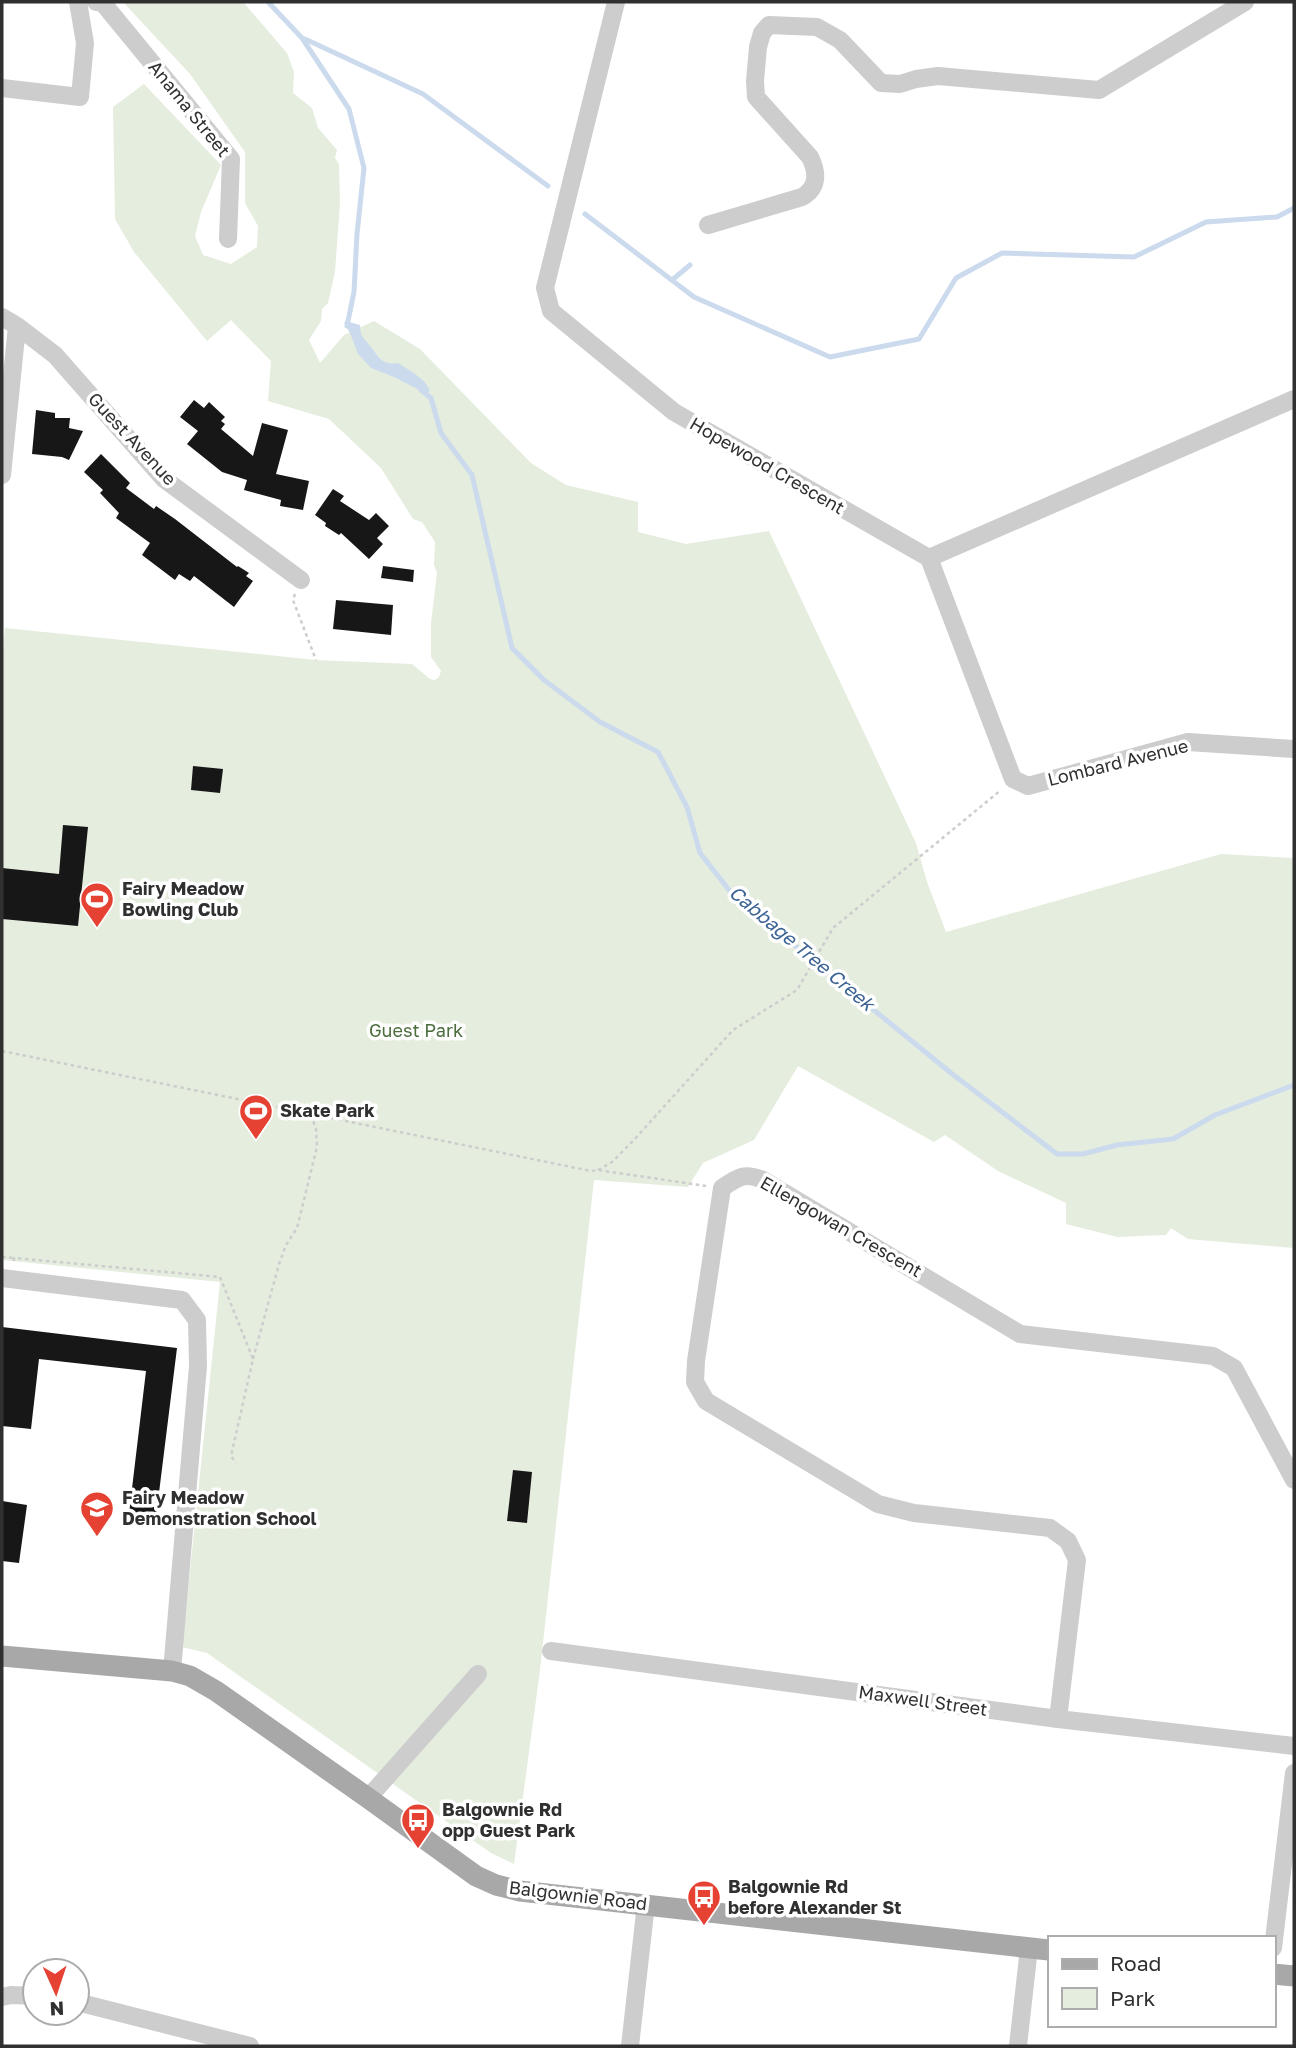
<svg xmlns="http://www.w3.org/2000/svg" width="1296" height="2048" font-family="'Golos Text',sans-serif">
  <rect width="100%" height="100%" fill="#fff"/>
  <path fill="#e4edde" d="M123,2H243L287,53L294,72L293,93L312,108L318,128L337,150L335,158L339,164L340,203L335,272L328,303L322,309L321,321L309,340L320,363L344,335L374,321L420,349L531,463L566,485L638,502V532L686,544L769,531L916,843L927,882L946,932L1221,854L1294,858V1248L1188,1239L1171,1228L1166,1235L1117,1237L1066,1224V1203L998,1171L945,1135L934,1142L798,1066L754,1140L703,1163L688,1187L594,1180L540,1670L514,1864L491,1853L207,1653L182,1647L220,1282L2,1260V661L5,628L316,660L412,664L430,679L435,680L439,677L441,671L431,657V623L437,573L434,565L435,542L422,522L413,519L381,468L329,419L268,401L271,361L231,320L207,341L134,252L115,219L113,107L144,84L221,165L201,212L195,236L203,255L231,264L257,247L258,226L245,203V152L190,74Z"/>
  <path fill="#cbdaed" d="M346,321L360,325C360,337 364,338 370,346C379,357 381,365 398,363C409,370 426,379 430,391L425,393L394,377L371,368L358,354L350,333L344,323Z"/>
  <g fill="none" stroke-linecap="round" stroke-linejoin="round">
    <path stroke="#cbdaed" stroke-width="5" d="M268,2L302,38L349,109L364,168L357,234L354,292L347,326
      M305,39L423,94L548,186
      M585,214L694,297L830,357L919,339L956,278L1002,253L1134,257L1206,222L1277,217L1294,208
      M672,280L690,265
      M421,390L431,398L441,433L472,475L512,648L544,680L600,722L658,752L687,807L700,853L733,895L951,1073L1057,1154H1083L1117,1145L1173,1139L1215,1115L1294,1085"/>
  </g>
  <path fill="#171717" d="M194,400L204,408L209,402L225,417L221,421L225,424L221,429L253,456L262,423L288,430L276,474L309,481L303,510L280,506L281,500L244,490L247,480L222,472L187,444L198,431L180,417Z
    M36,410L55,413V418H70L69,428L83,431L69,460L62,457L32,454Z
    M101,454L130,483L126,488L154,509L156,506L175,519L237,567L238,566L249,573L246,576L253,581L234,607L194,576L190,581L179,574L175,580L142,555L150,543L116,518L119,513L100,493L103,490L84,472Z
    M333,489L344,496L340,501L369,520L376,513L389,526L377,538L383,544L369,559L341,533L339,535L325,526L326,523L315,515Z
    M383,566L414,570L413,582L381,578Z
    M336,600L393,605L391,635L333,629Z
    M193,766L223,769L220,793L191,790Z
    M63,825L88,827L78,926L2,919V868L59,874Z
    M2,1327L177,1348L155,1525L128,1522L146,1371L39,1359L31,1429L2,1426Z
    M513,1470L532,1472L527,1523L507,1521Z
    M2,1501L27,1505L19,1563L2,1561Z"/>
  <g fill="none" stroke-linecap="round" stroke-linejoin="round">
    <path stroke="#cdcdcd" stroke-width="2.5" stroke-dasharray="3.5 3.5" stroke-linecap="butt" d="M295,594L293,600L316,660
      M2,1051L591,1171L598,1170L706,1186
      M598,1170L612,1162L632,1142L733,1030L797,990L833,928L1001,790
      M2,1257L14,1258
      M14,1261V1258L220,1277L253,1359L231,1456L236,1463
      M253,1359L279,1264L286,1245L297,1228L317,1147L316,1129L311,1115"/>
    <path stroke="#cdcdcd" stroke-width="18" d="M96,2H102L231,159L228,239
      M616,2L545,288L551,311L674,412L929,558
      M2,88L80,97L85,43L78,2
      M708,225L802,197C818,188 818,173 810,157L756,97L755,81L758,47L762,33L769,25L817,27L840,40L881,83L900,84L916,79L938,76L1099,90L1245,2
      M2,317L17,326L55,355L164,479L301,580
      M2,475L17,326
      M929,558L1013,779L1028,786L1188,742L1294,749
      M929,558L1294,399
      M2,1278L182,1300L197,1320L198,1366L172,1671
      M551,1651L1058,1719L1294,1746
      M1058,1719L1077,1560L1068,1541L1050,1528L914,1513L878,1504L706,1401L695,1382L696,1361L722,1188C738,1177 744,1172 763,1180L1020,1334L1213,1356L1234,1368L1294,1480
      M368,1798L478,1674
      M1273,1948L1294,1773
      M2,1997L11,1995L35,1996
      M77,2002L250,2046
      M630,2046L646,1904
      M1018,2046L1029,1948"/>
    <path stroke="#a8a8a8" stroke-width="21" d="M2,1656L172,1671L190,1676L216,1691L368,1798L476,1876L496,1885L520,1891L1049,1950
      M1273,1974L1294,1976"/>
  </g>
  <defs>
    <g id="stadium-pin" transform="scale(1.75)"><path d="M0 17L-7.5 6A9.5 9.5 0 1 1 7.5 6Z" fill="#e64233" stroke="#fff"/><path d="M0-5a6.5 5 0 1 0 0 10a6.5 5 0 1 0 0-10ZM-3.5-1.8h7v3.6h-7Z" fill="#fff"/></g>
    <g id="school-pin" transform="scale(1.75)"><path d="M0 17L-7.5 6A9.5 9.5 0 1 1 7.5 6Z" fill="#e64233" stroke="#fff"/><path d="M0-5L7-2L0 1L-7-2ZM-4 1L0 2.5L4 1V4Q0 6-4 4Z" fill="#fff"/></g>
    <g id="bus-pin" transform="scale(1.75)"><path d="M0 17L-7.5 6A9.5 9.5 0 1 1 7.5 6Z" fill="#e64233" stroke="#fff"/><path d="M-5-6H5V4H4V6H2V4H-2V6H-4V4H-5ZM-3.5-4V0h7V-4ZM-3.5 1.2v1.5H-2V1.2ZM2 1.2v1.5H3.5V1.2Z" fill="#fff"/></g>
  </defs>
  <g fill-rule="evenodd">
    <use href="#stadium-pin" x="97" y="899"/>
    <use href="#stadium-pin" x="256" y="1111"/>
    <use href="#school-pin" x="97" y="1508"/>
    <use href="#bus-pin" x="418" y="1820"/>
    <use href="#bus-pin" x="704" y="1897"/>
  </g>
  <g text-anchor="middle" stroke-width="7" stroke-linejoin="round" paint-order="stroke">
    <g font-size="18" fill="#303030" stroke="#fff">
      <text transform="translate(189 109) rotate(51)" y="6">Anama Street</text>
      <text transform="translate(132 439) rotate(47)" y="6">Guest Avenue</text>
      <text transform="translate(767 466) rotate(30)" y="6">Hopewood Crescent</text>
      <text transform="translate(1118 763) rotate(-14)" y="6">Lombard Avenue</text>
      <text transform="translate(841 1227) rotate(30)" y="6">Ellengowan Crescent</text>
      <text transform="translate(923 1701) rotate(8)" y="6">Maxwell Street</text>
      <text transform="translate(578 1896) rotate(7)" y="6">Balgownie Road</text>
    </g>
    <g font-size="18" font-weight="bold" fill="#303030" stroke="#fff" text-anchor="start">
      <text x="122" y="895">Fairy Meadow<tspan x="122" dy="21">Bowling Club</tspan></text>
      <text x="280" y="1117">Skate Park</text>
      <text x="122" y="1504">Fairy Meadow<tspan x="122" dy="21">Demonstration School</tspan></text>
      <text x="442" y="1816">Balgownie Rd<tspan x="442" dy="21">opp Guest Park</tspan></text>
      <text x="728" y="1893">Balgownie Rd<tspan x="728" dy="21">before Alexander St</tspan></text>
    </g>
    <g font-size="18" fill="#4c6d3d" stroke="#fff">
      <text x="416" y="1037">Guest Park</text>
    </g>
    <g font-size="19" font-style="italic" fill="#3d6494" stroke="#fff">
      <text transform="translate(802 948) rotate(40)" y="7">Cabbage Tree Creek</text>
    </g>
  </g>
  <rect width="1296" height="2048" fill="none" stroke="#303030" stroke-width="7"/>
  <rect x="1048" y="1936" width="228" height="91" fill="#ffffff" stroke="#acacac" stroke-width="2"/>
  <rect x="1062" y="1959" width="35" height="10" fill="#a8a8a8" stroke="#acacac" stroke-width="2"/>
  <text x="1110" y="1971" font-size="21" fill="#303030">Road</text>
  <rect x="1062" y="1988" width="35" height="21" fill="#e4edde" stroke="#acacac" stroke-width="2"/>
  <text x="1110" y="2006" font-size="21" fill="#303030">Park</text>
  <g transform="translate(56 1992) rotate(177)"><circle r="33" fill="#ffffff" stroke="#acacac" stroke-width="2"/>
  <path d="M0-5L12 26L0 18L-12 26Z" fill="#e64233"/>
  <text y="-10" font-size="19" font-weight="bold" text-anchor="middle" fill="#303030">N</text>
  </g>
</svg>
